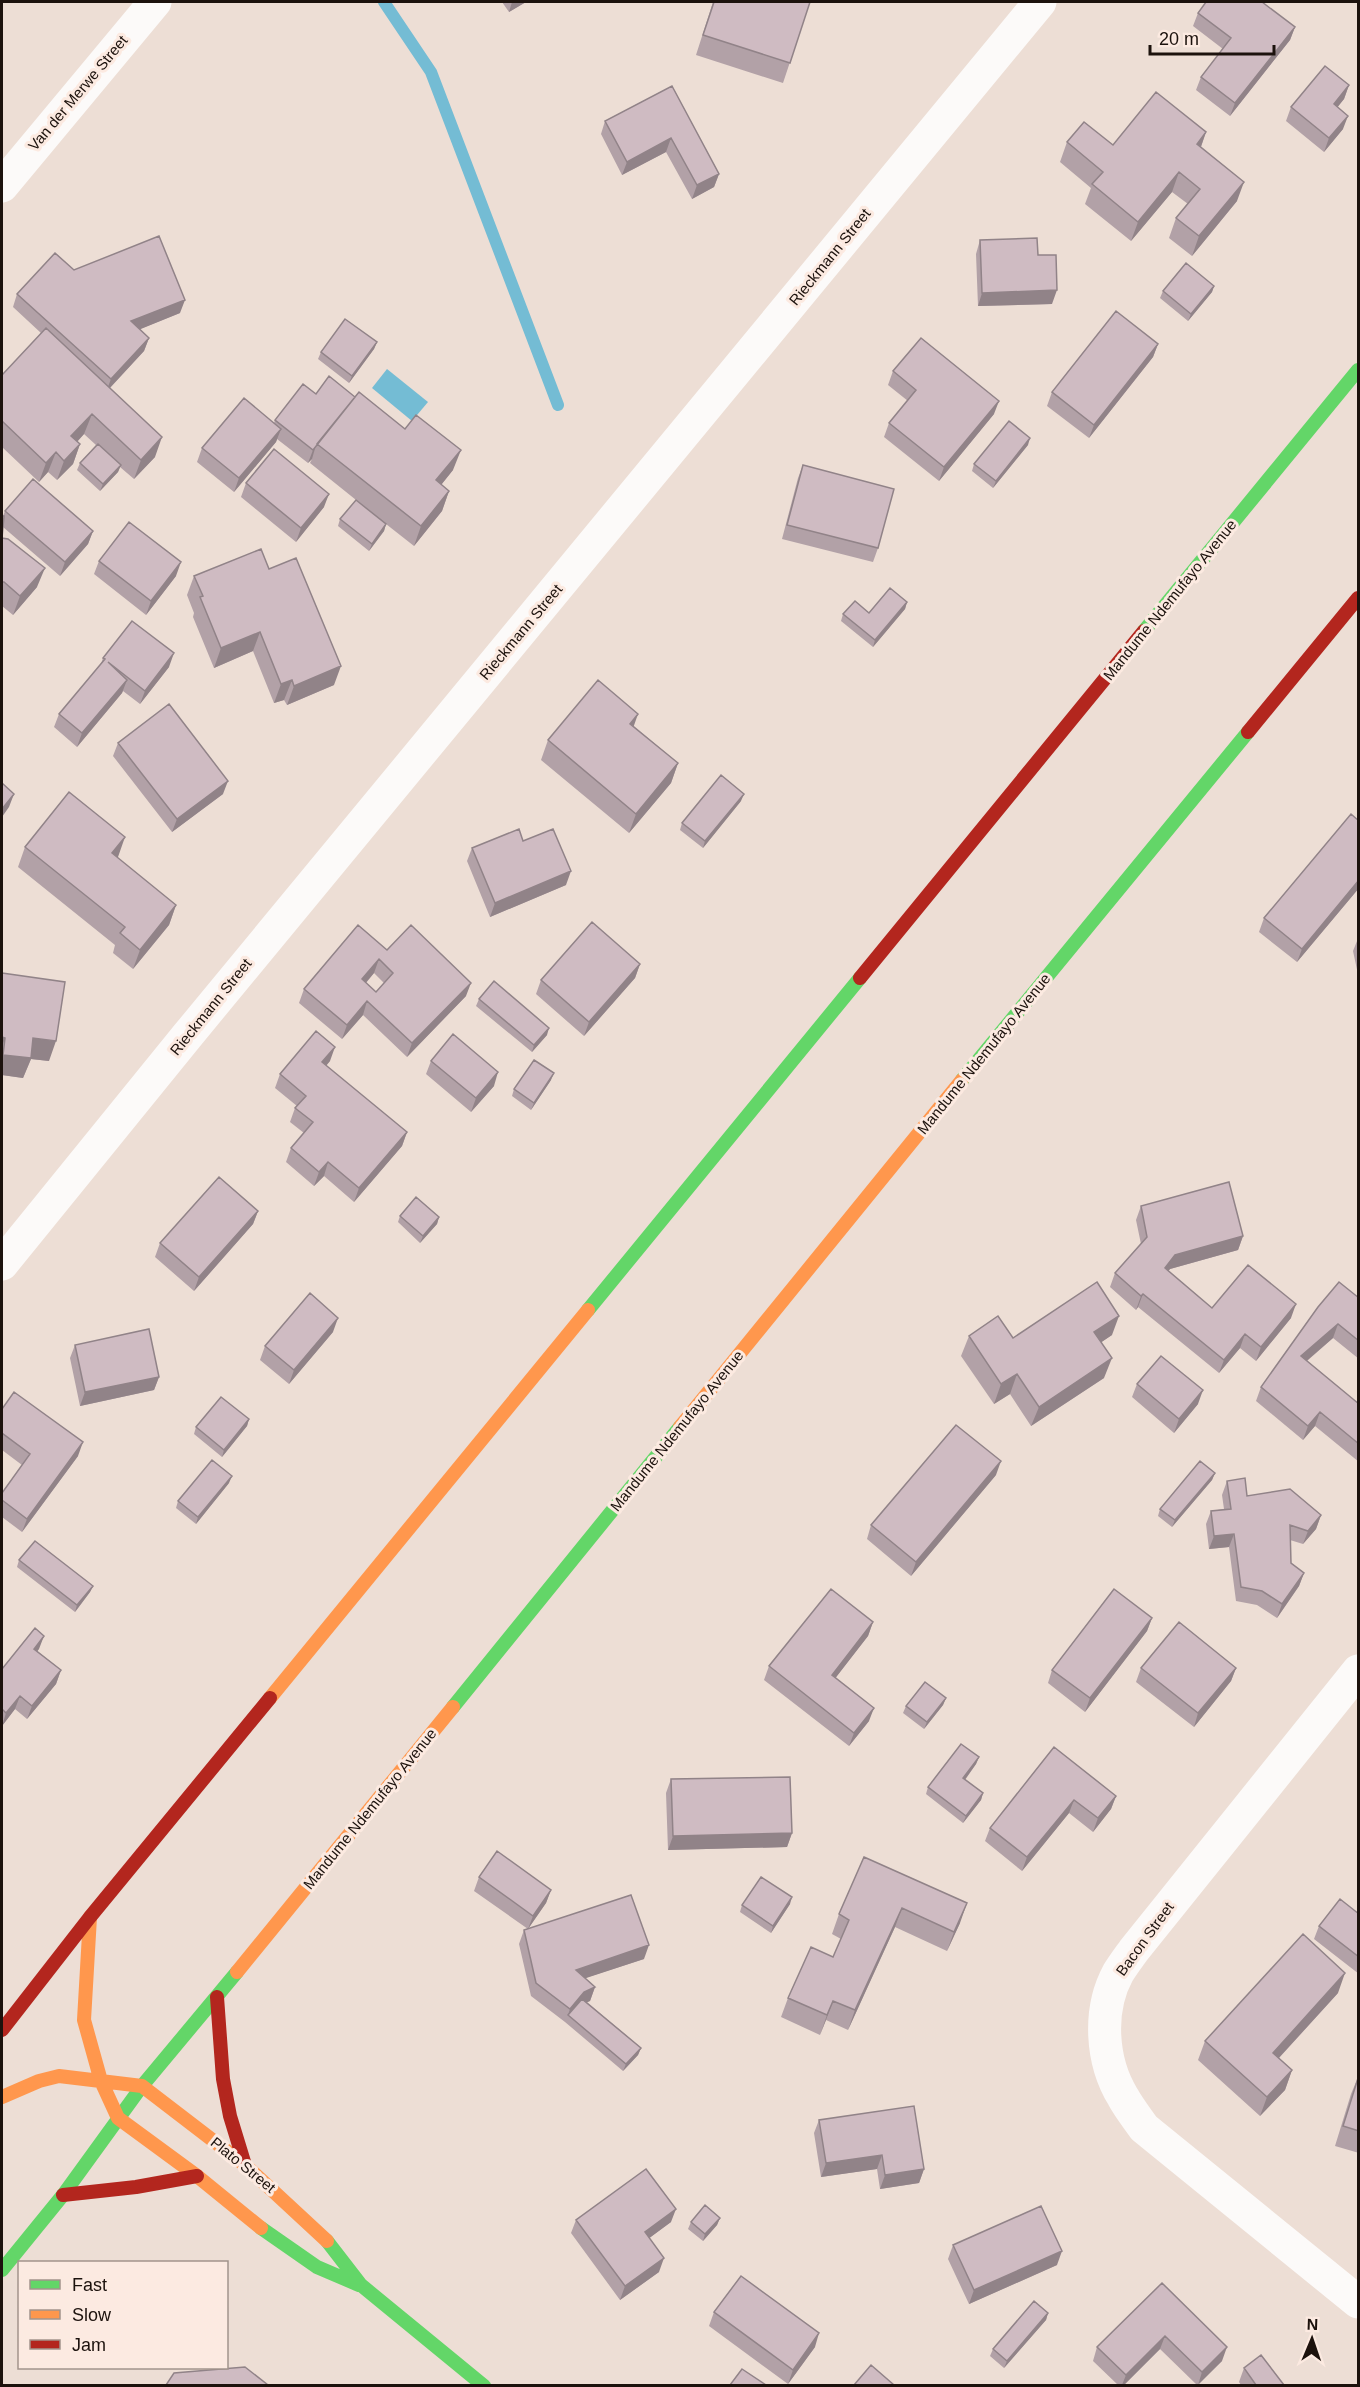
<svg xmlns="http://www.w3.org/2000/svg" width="1360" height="2387" font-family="Arial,sans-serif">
  <rect width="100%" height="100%" fill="#edded5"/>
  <path fill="#74bcd4" d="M387,369L428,402L412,421L372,388Z"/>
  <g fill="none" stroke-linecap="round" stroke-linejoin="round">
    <path stroke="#74bcd4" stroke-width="12" d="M384,2L431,72L558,405"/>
    <path stroke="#fcfaf9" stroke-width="33" d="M2,186L155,2
      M2,1264L187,1036L1040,2
      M1358,1671L1134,1950C1129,1957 1123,1965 1118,1973C1098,2010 1101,2061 1123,2097C1129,2108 1137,2118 1144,2128L1358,2302"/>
    <path stroke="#63d668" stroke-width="14" d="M1144,631L1358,370
      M962,1080L1248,732
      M588,1310L860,978
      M453,1707L680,1427
      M261,2228L317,2267L359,2285
      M327,2241L361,2285L484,2386
      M2,2270L63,2195L142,2086L237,1972"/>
    <path stroke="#ff974d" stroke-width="14" d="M680,1427L962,1080
      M270,1698L588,1310
      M90,1917L84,2020L101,2081L118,2118L197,2176L261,2228
      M237,1972L453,1707
      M2,2097L39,2081L59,2076L142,2086L245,2165L327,2241"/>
    <path stroke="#b3261e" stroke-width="14" d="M1248,732L1358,598
      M860,978L1144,631
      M217,1997L223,2079L230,2116L245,2165
      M2,2030L90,1917L270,1698
      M63,2195L136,2187L197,2176"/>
  </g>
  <path fill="#b2a1a7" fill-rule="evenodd" d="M502,2H526L509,12Z
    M713,2H810L783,83L696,55Z
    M1198,13L1295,27L1290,40L1230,116L1196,90L1201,77L1223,49L1193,26Z
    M1349,85L1344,99L1337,107L1343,129L1324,152L1286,121L1291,107Z
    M672,86L719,174L714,187L692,199L666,152L622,175L601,134L605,121Z
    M1206,132L1201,147L1237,201L1192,256L1169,238L1176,218L1188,204L1172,192L1131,241L1085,204L1091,188L1060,162L1067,142L1113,145Z
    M980,240L1052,304L978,306L976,254Z
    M74,270L180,313L140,329L149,338L144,351L110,388L155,457L134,479L120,467L118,472L100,491L77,470L80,463L96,445L84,434L77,442L80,444L73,464L57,480L48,472L39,482L2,447V375L41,333L13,307L17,294Z
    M1214,286L1212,292L1188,321L1160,298L1163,291Z
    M377,342L374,349L349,383L318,359L321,352Z
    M1158,344L1153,357L1089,438L1047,406L1052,392Z
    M893,371L994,414L939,481L884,437L889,423L908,401L888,385Z
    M316,394L355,397L453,470L441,485L449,491L442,511L414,546L386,524L384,531L369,551L338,526L340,519L371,512L310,463L312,459L308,463L277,439L276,442L234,492L197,462L202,448L274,423L275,420Z
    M1028,445L993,488L972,471L974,464Z
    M803,465L878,548L873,562L782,539L798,478Z
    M246,483L324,507L296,542L241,497Z
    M5,511L93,531L88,544L60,576L3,527L2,538L37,587L13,615L2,606V516H3Z
    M99,561L176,576L146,615L94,574Z
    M269,569L334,685L287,705L284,700L274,703L253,651L214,668L193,617L194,613L187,595L194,576Z
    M907,602L905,609L873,647L841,621L843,614L869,613Z
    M103,658L169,667L140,704L123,691L122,693L77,747L54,727L59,714L101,664Z
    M634,726L678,763L671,783L629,833L541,760L548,740Z
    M118,743L223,794L172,832L113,756Z
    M741,801L703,848L680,830L682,823Z
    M1359,821V888L1297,962L1259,932L1264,918Z
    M523,841L566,885L490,917L467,861L472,848Z
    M25,847L118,857L117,858L176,905L169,925L133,969L113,953L115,945L18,867Z
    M1359,936V979L1353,951Z
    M387,950L466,996L407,1057L363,1015L342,1039L299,1003L304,989ZM374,973L384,983L376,992L366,983Z
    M640,964L635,978L584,1036L536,994L541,980Z
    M2,973L49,1061L31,1059L23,1078L2,1075Z
    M479,999L547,1035L532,1052L476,1006Z
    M330,1061L326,1066L407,1132L402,1146L354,1202L324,1176L314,1186L286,1162L291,1148L304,1133L290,1122L295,1108L297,1106L275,1088L280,1074Z
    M431,1061L494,1086L471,1112L426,1074Z
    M551,1080L531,1110L512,1096L514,1089Z
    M1141,1206L1243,1236L1238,1250L1170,1269L1168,1271L1212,1308L1291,1318L1256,1361L1240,1348L1219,1373L1138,1307L1136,1310L1110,1287L1115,1273L1141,1244L1136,1220Z
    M258,1211L253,1224L194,1291L155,1257L160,1243Z
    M400,1216L439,1217L437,1224L420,1243L398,1222Z
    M1359,1298V1359L1333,1338L1307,1361L1359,1404V1462L1315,1426L1303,1440L1256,1401L1261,1387Z
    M333,1332L289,1384L260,1360L265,1346Z
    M1112,1335L1101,1342L1104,1378L1031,1426L1010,1394L994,1404L961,1356L969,1336L1013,1338Z
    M75,1345L159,1377L154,1390L80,1406L70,1358Z
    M1137,1384L1198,1404L1174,1433L1132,1397Z
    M2,1409L78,1456L22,1532L2,1517V1493L22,1465L2,1450Z
    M249,1419L247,1426L222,1457L194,1434L196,1427Z
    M1215,1473L1212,1480L1172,1527L1158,1516L1160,1509Z
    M996,1475L911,1576L867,1539L871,1525Z
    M1227,1481L1247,1496L1321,1515L1316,1529L1303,1544L1290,1540L1291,1563L1304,1573L1299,1586L1277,1618L1257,1605L1236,1601L1229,1547L1209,1549L1206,1524L1211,1511L1224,1509L1222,1495Z
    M229,1483L196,1524L176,1508L178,1501Z
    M19,1560L93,1586L90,1592L75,1612L17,1567Z
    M1152,1618L1147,1631L1085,1712L1048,1683L1052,1670Z
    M873,1622L868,1636L835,1678L869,1721L849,1746L764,1680L769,1666Z
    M39,1649L37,1651L61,1670L56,1684L27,1719L15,1709L2,1726V1669Z
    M1141,1668H1236L1231,1681L1194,1727L1136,1682Z
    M946,1698L943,1705L924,1729L903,1713L906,1706Z
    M1054,1747L1116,1796L1111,1809L1093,1832L1069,1813L1022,1871L985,1841L990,1828Z
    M979,1757L976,1764L965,1780L983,1793L981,1800L963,1823L926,1794L928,1787Z
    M671,1779L792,1833L787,1847L668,1850L666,1793Z
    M864,1857L960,1923L947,1951L895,1927L848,2030L826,2020L820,2035L781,2017L788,1998L833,1957L841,1939L832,1934L839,1914Z
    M479,1877L551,1890L546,1903L528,1929L474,1891Z
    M790,1904L771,1933L740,1912L742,1905Z
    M1359,1914V1974L1314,1939L1319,1926Z
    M524,1930L644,1959L585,1978L595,1987L590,2001L587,2002L641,2048L638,2055L623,2071L565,2022L531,1996L519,1944Z
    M1338,1993L1279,2058L1292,2070L1285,2090L1260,2116L1198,2060L1205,2041Z
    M1359,2075V2153L1335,2146L1351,2094Z
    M819,2120L924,2169L919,2183L880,2189L877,2169L821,2177L814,2133Z
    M720,2218L717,2225L703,2241L688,2229L691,2222Z
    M576,2220L671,2222L649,2238L659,2272L620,2300L571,2233Z
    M953,2245L1057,2265L969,2304L948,2259Z
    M1162,2283L1222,2361L1197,2385L1160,2349L1124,2385H1118L1093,2361L1097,2347Z
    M714,2312L815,2347L788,2384L709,2326Z
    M1048,2313L1046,2320L1004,2368L990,2356L993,2349Z
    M1244,2368L1284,2385H1241L1239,2382Z"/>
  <path fill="#918388" d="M512,2H526L509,12Z
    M1295,27L1290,40L1230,116L1235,103Z
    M1349,85L1344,99L1329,118L1334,104Z
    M1348,116L1343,129L1324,152L1329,138Z
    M1206,132L1199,152L1197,144Z
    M671,138L666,152L622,175L627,162Z
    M1179,172L1172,192L1131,241L1138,222Z
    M719,174L714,187L692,199L697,185Z
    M1244,182L1237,201L1192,256L1199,236Z
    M1214,286L1212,292L1188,321L1191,314Z
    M1057,290L1052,304L978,306L982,293Z
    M185,300L180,313L126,335L131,321Z
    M149,338L144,351L106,392L111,379Z
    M377,342L374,349L349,383L352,376Z
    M1158,344L1153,357L1089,438L1094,425Z
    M999,401L994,414L939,481L944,467Z
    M92,414L84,434L64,456L71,436Z
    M281,429L276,442L234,492L239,478Z
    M162,437L155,457L134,479L141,460Z
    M1030,438L1028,445L993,488L996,481Z
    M80,444L73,464L57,480L64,461Z
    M316,445L312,459L308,463L313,450Z
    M461,450L453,470L429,500L436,480Z
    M56,452L48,472L39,482L46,463Z
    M121,465L118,472L100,491L103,484Z
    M449,491L442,511L414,546L421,526Z
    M329,494L324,507L296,542L301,528Z
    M386,524L384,531L369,551L372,544Z
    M93,531L88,544L60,576L65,562Z
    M181,562L176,576L146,615L151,601Z
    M45,568L37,587L13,615L20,596Z
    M907,602L905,609L873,647L875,640Z
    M260,632L253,651L214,668L221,648Z
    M174,653L169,667L140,704L145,691Z
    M341,666L334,685L287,705L294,686Z
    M127,680L122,693L77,747L82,733Z
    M292,680L284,700L274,703L281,684Z
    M638,714L631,734L630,724Z
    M678,763L671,783L629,833L636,814Z
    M228,781L223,794L172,832L177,819Z
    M14,794L9,807L2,817V809Z
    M744,794L741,801L703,848L705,841Z
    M125,837L118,857L104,873L112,853Z
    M571,871L566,885L490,917L495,903Z
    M1359,880V888L1297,962L1302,949Z
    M176,905L169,925L133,969L140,950Z
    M379,959L374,973L357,993L362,979Z
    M640,964L635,978L584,1036L589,1022Z
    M471,983L466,996L407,1057L412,1043Z
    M367,1001L363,1015L342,1039L347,1025Z
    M549,1028L547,1035L532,1052L534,1045Z
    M2,1037L5,1038L2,1047Z
    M33,1038L56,1041L49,1061L31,1059L23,1078L2,1075V1059L3,1055Z
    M335,1047L330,1061L317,1076L322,1062Z
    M498,1072L494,1086L471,1112L476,1098Z
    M554,1073L551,1080L531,1110L534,1103Z
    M407,1132L402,1146L354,1202L359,1188Z
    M328,1162L324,1176L314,1186L319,1172Z
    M258,1211L253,1224L194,1291L199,1277Z
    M439,1217L437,1224L420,1243L423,1236Z
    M1243,1236L1238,1250L1170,1269L1160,1282L1165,1268L1175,1255Z
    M1143,1294L1138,1307L1136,1310L1141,1296Z
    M1296,1304L1291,1318L1256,1361L1261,1347Z
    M1119,1316L1112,1335L1087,1352L1094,1332Z
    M338,1318L333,1332L289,1384L294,1370Z
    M1338,1324L1333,1338L1296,1370L1301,1356Z
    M1245,1334L1240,1348L1219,1373L1224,1360Z
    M1112,1358L1104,1378L1031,1426L1039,1407Z
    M1017,1374L1010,1394L994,1404L1001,1384Z
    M159,1377L154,1390L80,1406L85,1392Z
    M1203,1390L1198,1404L1174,1433L1179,1419Z
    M1320,1412L1315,1426L1303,1440L1308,1426Z
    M249,1419L247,1426L222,1457L224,1450Z
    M83,1442L78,1456L22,1532L27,1519Z
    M1001,1461L996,1475L911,1576L916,1562Z
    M1215,1473L1212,1480L1172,1527L1175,1520Z
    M232,1476L229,1483L196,1524L198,1517Z
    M1321,1515L1316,1529L1303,1544L1308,1531Z
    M1234,1534L1229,1547L1209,1549L1214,1536Z
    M1304,1573L1299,1586L1277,1618L1282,1604Z
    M93,1586L90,1592L75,1612L77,1605Z
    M1152,1618L1147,1631L1085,1712L1090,1698Z
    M873,1622L868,1636L827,1689L832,1675Z
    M44,1636L39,1649L29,1662L34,1649Z
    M1236,1668L1231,1681L1194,1727L1198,1713Z
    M61,1670L56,1684L27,1719L32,1706Z
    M20,1696L15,1709L2,1726L6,1713Z
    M946,1698L943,1705L924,1729L927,1722Z
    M874,1708L869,1721L849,1746L854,1733Z
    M979,1757L976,1764L961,1785L963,1778Z
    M983,1793L981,1800L963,1823L966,1816Z
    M1116,1796L1111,1809L1093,1832L1098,1818Z
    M1074,1800L1069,1813L1022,1871L1027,1857Z
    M792,1833L787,1847L668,1850L673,1836Z
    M551,1890L546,1903L528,1929L533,1916Z
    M792,1897L790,1904L771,1933L773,1926Z
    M967,1903L960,1923L947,1951L954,1932Z
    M902,1908L895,1927L848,2030L855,2010Z
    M649,1945L644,1959L571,1983L576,1970Z
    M1345,1973L1338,1993L1266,2072L1273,2053Z
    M595,1987L590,2001L579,2006L568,2015L570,2009L584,1992Z
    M833,2001L826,2020L820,2035L827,2015Z
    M641,2048L638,2055L623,2071L626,2064Z
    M1292,2070L1285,2090L1260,2116L1267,2097Z
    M882,2155L877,2169L821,2177L826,2163Z
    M924,2169L919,2183L880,2189L885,2175Z
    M676,2209L671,2222L640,2245L645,2232Z
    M720,2218L717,2225L703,2241L705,2234Z
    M1062,2251L1057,2265L969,2304L974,2290Z
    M664,2258L659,2272L620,2300L625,2286Z
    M1048,2313L1046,2320L1004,2368L1007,2361Z
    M819,2333L815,2347L788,2384L793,2370Z
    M1165,2336L1160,2349L1124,2385H1122L1126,2375Z
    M1227,2347L1222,2361L1198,2385L1202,2372Z"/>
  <path fill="#cfbbc2" stroke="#918388" stroke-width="1.5" fill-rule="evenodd" d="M714,2H810L790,63L703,35Z
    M1206,2H1262L1295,27L1235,103L1201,77L1231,38L1198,13Z
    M1325,66L1349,85L1334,104L1348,116L1329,138L1291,107Z
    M672,86L719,174L697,185L671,138L627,162L605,121Z
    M1156,92L1206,132L1197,144L1244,182L1199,236L1176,218L1200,189L1179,172L1138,222L1092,184L1103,172L1067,142L1084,122L1113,145Z
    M159,236L185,300L131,321L149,338L111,379L17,294L55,253L74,270Z
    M1037,238L1038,255H1056L1057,290L982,293L980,240Z
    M1186,263L1214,286L1191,314L1163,291Z
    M1116,311L1158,344L1094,425L1052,392Z
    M345,319L377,342L352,376L321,352Z
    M46,328L162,437L141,460L92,414L71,436L80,444L64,461L56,452L46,463L2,421V375Z
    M921,338L999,401L944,467L889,423L916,390L893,371Z
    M329,376L355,397L313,450L275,420L303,384L316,394Z
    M359,392L405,429L416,415L461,450L436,480L449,491L421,526L317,444Z
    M244,398L281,429L239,478L202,448Z
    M1009,421L1030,438L996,481L974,464Z
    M98,444L121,465L103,484L80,463Z
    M274,449L329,494L301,528L246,483Z
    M803,465L894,489L878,548L787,525Z
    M33,479L93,531L65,562L5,511Z
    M356,500L386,524L372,544L340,519Z
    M2,516H4L2,538L8,539L45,568L20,596L4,582H2Z
    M129,522L181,562L151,601L99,561Z
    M261,549L269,569L296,558L341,666L294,686L292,680L281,684L260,632L221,648L200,597L203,596L194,576Z
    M890,588L907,602L875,640L843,614L855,601L869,613Z
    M132,621L174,653L145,691L108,662L127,680L82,733L59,714L105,659L103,658Z
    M598,680L638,714L630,724L678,763L636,814L548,740Z
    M169,704L228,781L177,819L118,743Z
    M721,775L744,794L705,841L682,823Z
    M2,783L14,794L2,809Z
    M69,792L125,837L112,853L176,905L140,950L120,933L125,927L25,847Z
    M1351,814L1359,821V880L1302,949L1264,918Z
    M519,829L523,841L553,829L571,871L495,903L472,848Z
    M592,922L640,964L589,1022L541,980Z
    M358,925L387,950L411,925L471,983L412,1043L367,1001L347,1025L304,989ZM379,959L393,973L376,992L362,979Z
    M2,973L65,982L56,1041L33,1038L31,1058L3,1055L5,1038L2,1037Z
    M494,981L549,1028L534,1045L479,999Z
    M316,1031L335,1047L322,1062L407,1132L359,1188L328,1162L319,1172L291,1148L313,1122L295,1108L306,1096L280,1074Z
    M453,1034L498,1072L476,1098L431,1061Z
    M534,1060L554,1073L534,1103L514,1089Z
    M219,1177L258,1211L199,1277L160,1243Z
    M1229,1182L1243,1236L1175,1255L1165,1268L1212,1308L1248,1265L1296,1304L1261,1347L1245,1334L1224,1360L1143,1294L1141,1296L1115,1273L1147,1237L1141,1206Z
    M416,1197L439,1217L423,1236L400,1216Z
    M1097,1282L1119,1316L1094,1332L1112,1358L1039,1407L1017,1374L1001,1384L969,1336L998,1316L1013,1338Z
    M1339,1282L1359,1298V1341L1338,1324L1301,1356L1359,1404V1444L1320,1412L1308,1426L1261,1387L1318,1307Z
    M310,1293L338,1318L294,1370L265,1346Z
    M149,1329L159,1377L85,1392L75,1345Z
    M1161,1356L1203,1390L1179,1419L1137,1384Z
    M14,1392L83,1442L27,1519L2,1500V1493L30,1454L2,1433V1409Z
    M221,1397L249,1419L224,1450L196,1427Z
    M956,1425L1001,1461L916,1562L871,1525Z
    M212,1460L232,1476L198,1517L178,1501Z
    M1200,1461L1215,1473L1175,1520L1160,1509Z
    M1245,1478L1247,1496L1290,1489L1321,1515L1308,1531L1290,1525L1291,1563L1304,1573L1282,1604L1262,1591L1241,1587L1234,1534L1214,1536L1211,1511L1231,1509L1227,1481Z
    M35,1541L93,1586L77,1605L19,1560Z
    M831,1589L873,1622L832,1675L874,1708L854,1733L769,1666Z
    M1114,1589L1152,1618L1090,1698L1052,1670Z
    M1179,1622L1236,1668L1198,1713L1141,1668Z
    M35,1628L44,1636L34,1649L61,1670L32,1706L20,1696L6,1713L2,1709V1669Z
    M925,1682L946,1698L927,1722L906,1706Z
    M961,1744L979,1757L963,1778L983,1793L966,1816L928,1787Z
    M1054,1747L1116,1796L1098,1818L1074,1800L1027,1857L990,1828Z
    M790,1777L792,1833L673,1836L671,1779Z
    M497,1851L551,1890L533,1916L479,1877Z
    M864,1857L967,1903L954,1932L902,1908L855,2010L833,2001L827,2015L788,1998L811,1947L833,1957L849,1920L839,1914Z
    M761,1877L792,1897L773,1926L742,1905Z
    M631,1895L649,1945L576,1970L595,1987L584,1992L570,2009L536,1983L524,1930Z
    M1340,1899L1359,1914V1957L1319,1926Z
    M1303,1934L1345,1973L1273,2053L1292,2070L1267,2097L1205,2041Z
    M582,1999L641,2048L626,2064L568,2015Z
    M1359,2075V2131L1343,2126Z
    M914,2106L924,2169L885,2175L882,2155L826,2163L819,2120Z
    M646,2169L676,2209L645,2232L664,2258L625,2286L576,2220Z
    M705,2205L720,2218L705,2234L691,2222Z
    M1041,2206L1062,2251L974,2290L953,2245Z
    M741,2276L819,2333L793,2370L714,2312Z
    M1162,2283L1227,2347L1202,2372L1165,2336L1126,2375L1097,2347Z
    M1034,2301L1048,2313L1007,2361L993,2349Z
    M1261,2355L1284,2385H1256L1244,2368Z
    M871,2365L894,2385H854Z
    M245,2367L268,2385H166L174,2373Z
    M742,2369L766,2385H730Z"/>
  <g text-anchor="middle" stroke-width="6" stroke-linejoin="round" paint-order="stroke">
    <g font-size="15" fill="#1c120d" stroke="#fceae1">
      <text transform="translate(78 93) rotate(-50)" y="5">Van der Merwe Street</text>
      <text transform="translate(830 257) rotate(-51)" y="5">Rieckmann Street</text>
      <text transform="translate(1170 600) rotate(-51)" y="5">Mandume Ndemufayo Avenue</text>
      <text transform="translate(521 632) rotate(-50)" y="5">Rieckmann Street</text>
      <text transform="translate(211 1007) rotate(-51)" y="5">Rieckmann Street</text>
      <text transform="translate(984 1054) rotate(-51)" y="5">Mandume Ndemufayo Avenue</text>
      <text transform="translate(677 1431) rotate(-51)" y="5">Mandume Ndemufayo Avenue</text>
      <text transform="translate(370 1809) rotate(-51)" y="5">Mandume Ndemufayo Avenue</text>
      <text transform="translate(1145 1939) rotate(-54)" y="5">Bacon Street</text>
      <text transform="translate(243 2165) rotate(39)" y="5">Plato Street</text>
    </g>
  </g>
  <rect width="1360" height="2387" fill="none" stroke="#1c120d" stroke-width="6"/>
  <rect x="18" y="2261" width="210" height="108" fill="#fceae1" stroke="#a2948c" stroke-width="1.5"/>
  <rect x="30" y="2280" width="30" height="9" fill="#63d668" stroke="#a2948c" stroke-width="1.5"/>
  <text x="72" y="2291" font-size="18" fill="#1c120d">Fast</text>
  <rect x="30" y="2310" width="30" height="9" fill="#ff974d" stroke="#a2948c" stroke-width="1.5"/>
  <text x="72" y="2321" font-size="18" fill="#1c120d">Slow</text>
  <rect x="30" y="2340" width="30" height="9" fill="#b3261e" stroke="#a2948c" stroke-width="1.5"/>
  <text x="72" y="2351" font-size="18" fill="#1c120d">Jam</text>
  <g transform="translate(1312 2339) rotate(2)" stroke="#fceae1" stroke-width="4.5" paint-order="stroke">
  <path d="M0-4.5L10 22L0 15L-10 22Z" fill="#1c120d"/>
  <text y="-9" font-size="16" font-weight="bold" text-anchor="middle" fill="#1c120d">N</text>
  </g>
  <path d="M1150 45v9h124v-9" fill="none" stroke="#1c120d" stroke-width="3"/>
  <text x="1159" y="45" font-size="18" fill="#1c120d" stroke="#fceae1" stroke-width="4.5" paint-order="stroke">20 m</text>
</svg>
